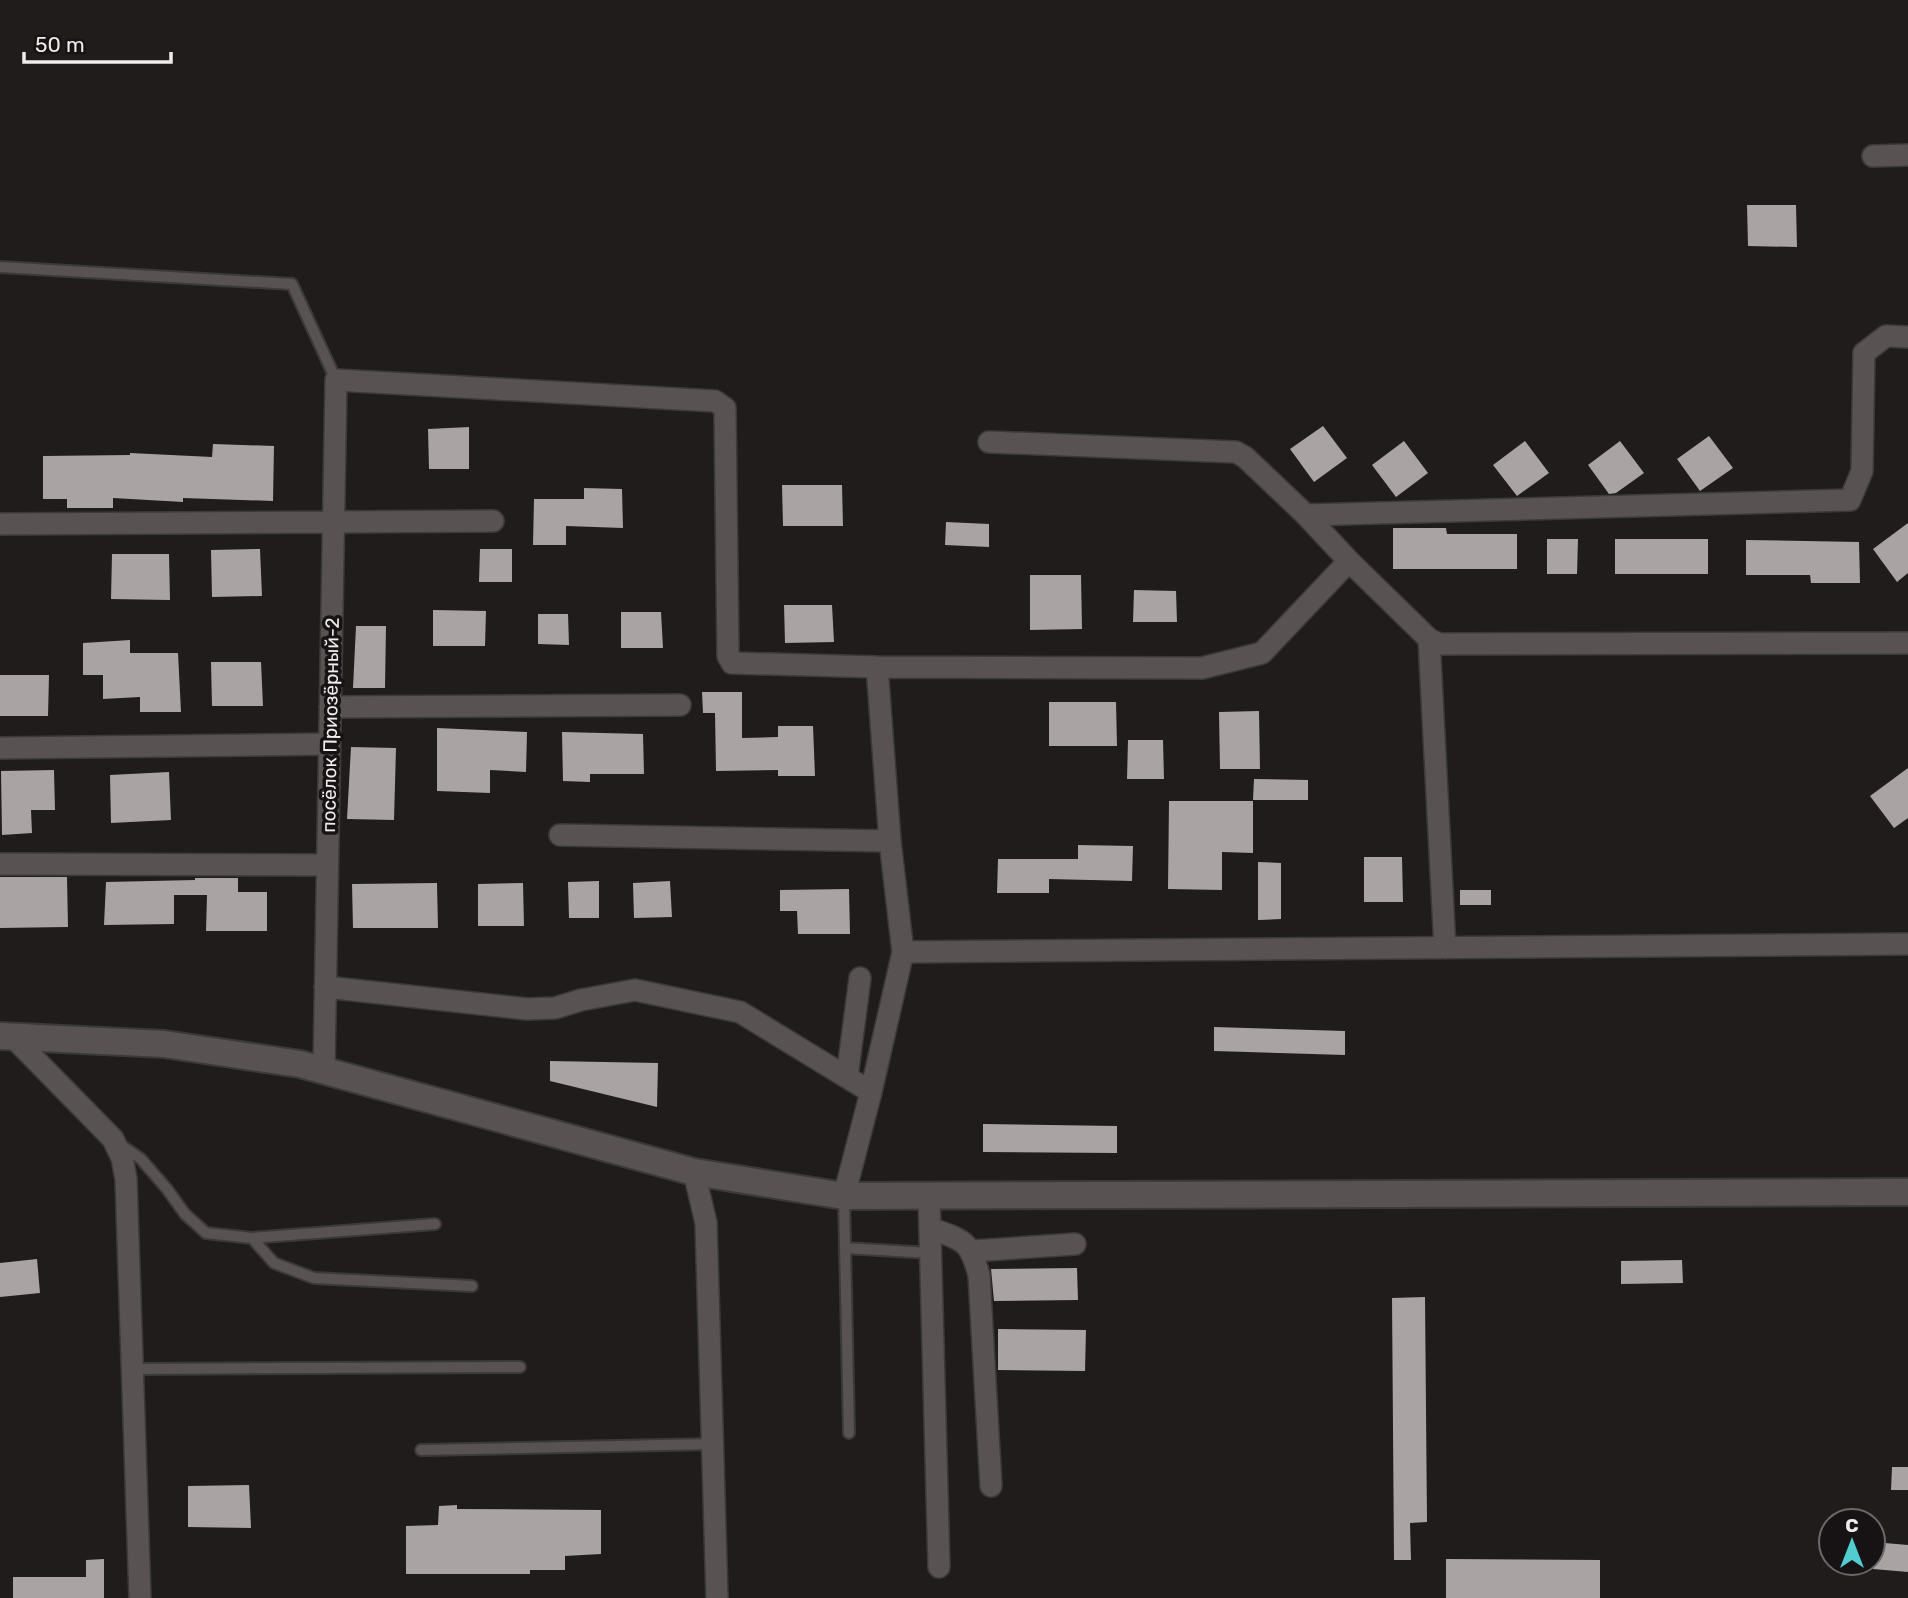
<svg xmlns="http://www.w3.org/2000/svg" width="1908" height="1598" font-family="Rubik,sans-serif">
  <rect width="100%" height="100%" fill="#201c1c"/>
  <path fill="#a9a3a3" d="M1747,205H1796L1797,247L1748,246Z
    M1323,426L1347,458L1314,482L1290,449Z
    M469,427V469H429L428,429Z
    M1709,436L1733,468L1700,491L1677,459Z
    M1404,441L1428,473L1396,497L1372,465Z
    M1525,441L1549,473L1517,496L1493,465Z
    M1620,441L1644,473L1616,493L1609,494L1588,465Z
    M213,444L274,446L273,501L183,498V502L113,498V508H67V499H43V456L130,455V453L212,457Z
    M782,485H842L843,526H783Z
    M584,488L622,489L623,528L566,526V545H533L534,499H584Z
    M946,522L989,524V547L945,545Z
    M1908,523V573L1897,582L1873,549Z
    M1393,528H1446L1447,534H1517V569H1393Z
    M1547,539H1578L1577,574H1547Z
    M1615,539H1708V574H1615Z
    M1746,540L1859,542L1860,583H1811L1810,575H1746Z
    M260,549L262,596L212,597L211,550Z
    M480,549H512V582H479Z
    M112,554H169L170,600L111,599Z
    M1030,575H1081L1082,629L1030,630Z
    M1134,590L1176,591L1177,622H1133Z
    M784,605H832L834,642L785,643Z
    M433,610L486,611L485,646H433Z
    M621,612H661L663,648H621Z
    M538,614H568L569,645L538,644Z
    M356,626H386L385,688H353Z
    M130,640V653H178L181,712H140V697L103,699V675H83V643Z
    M211,662H261L263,706H212Z
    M0,675H49L48,716H0Z
    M702,692H742V738L778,737V726H813L815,776H778V770L716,771L715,713H703Z
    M1049,702H1116L1117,746H1049Z
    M1259,711L1260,769H1220L1219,712Z
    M437,728L527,732L526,772L490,770V793L437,791Z
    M562,732L643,734L644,774H590V782L563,781Z
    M1128,740H1163L1164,779H1127Z
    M351,747L396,748L394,820L347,819Z
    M1908,768V818L1894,828L1870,796Z
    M54,770L55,810H31L32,833L2,835L1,771Z
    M169,772L171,820L111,823L110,775Z
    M1254,779L1308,780V800H1253Z
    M1169,801H1253V853L1222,852V890L1168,889Z
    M1078,845L1133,846L1132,881L1049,879V893H997L998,859H1078Z
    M1364,857H1402L1403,902H1364Z
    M1258,862L1281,863V919L1258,920Z
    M0,877H67L68,927L0,928Z
    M195,878H238V892H267V931H206L207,895H174V924L104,925L106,882L195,880Z
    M599,881V918H569L568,882Z
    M670,881L672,917L634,918L633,883Z
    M437,883L438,928H353L352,884Z
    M523,883L524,926H478V884Z
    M849,889L850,934H798L797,911H780V890Z
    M1460,890H1491V905H1460Z
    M1214,1027L1345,1031V1055L1214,1051Z
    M550,1061L658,1063L657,1107L550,1081Z
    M983,1124L1117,1126V1153L983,1152Z
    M37,1259L40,1293L0,1297V1263Z
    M1682,1260L1683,1283L1621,1284V1261Z
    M1077,1268L1078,1300L994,1301L991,1269Z
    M1425,1297L1427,1522L1410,1523L1411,1560H1394L1392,1298Z
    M998,1329L1086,1330L1085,1371L998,1370Z
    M1892,1467H1908V1490H1891Z
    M249,1485L251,1528L188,1527V1486Z
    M457,1505V1509L601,1510V1554L565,1556V1570H530V1574H406V1526L438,1525L439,1506Z
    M1873,1542L1908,1545V1572L1873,1569Z
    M104,1559V1598H13V1577H86V1560Z
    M1446,1559L1600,1560V1598H1446Z"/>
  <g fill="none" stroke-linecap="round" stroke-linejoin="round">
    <g stroke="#3c3939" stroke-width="14">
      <path id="service" d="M0,267L292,284L336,380
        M121,1145L141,1159L167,1189L185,1214L206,1233L252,1238L435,1224
        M844,1198L849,1433
        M252,1238L274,1263L314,1278L472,1286
        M845,1248L931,1253
        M132,1369L520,1367
        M421,1450L712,1444"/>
    </g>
    <g stroke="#3c3939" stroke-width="24">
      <path id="minor" d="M1873,156L1908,155
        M1306,515L1850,500L1862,471L1864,353L1886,336L1908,337
        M0,524L493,521
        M1349,561L1429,639L1445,948
        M1429,639L1439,644L1908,643
        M330,707L680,705
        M0,748L329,744
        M560,835L890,841
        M0,864L327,865
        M903,952L1908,944
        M325,987L527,1009L555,1008L581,1000L635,990L740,1012L871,1092
        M12,1036L113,1139L122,1158L126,1179L140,1598
        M324,1070L336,380L715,401L725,408L728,656L732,663L877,667
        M847,1077L860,978
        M694,1172L706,1223L717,1598
        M844,1196L871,1092L903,952L890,841L877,667L1202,668L1262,653L1349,561L1306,515L1245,457L1236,452L989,442
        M929,1196L939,1567
        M930,1228C964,1241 969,1239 979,1275L991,1486
        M973,1251L1075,1244"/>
    </g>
    <g stroke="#3c3939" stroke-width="30">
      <path id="tertiary" d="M0,1036L164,1044L300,1064L694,1172L844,1196L1908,1192"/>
    </g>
    <use href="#service" stroke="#585252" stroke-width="10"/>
    <use href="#minor" stroke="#585252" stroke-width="21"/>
    <use href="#tertiary" stroke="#585252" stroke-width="26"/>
  </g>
  <g text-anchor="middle" stroke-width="7" stroke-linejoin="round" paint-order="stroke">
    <g font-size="19" fill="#efecec" stroke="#171213">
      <text transform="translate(330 725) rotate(-89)" y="7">посёлок Приозёрный-2</text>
    </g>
  </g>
  <g transform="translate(1852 1542)"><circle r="33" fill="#171213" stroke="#6d696a" stroke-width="2"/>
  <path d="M0-5L12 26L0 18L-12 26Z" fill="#51ccd1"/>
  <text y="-10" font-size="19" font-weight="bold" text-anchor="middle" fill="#efecec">С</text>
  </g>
  <path d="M24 52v10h147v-10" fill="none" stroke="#efecec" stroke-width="3.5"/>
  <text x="35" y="52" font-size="21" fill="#efecec" stroke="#171213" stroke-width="5" paint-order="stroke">50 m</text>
</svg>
